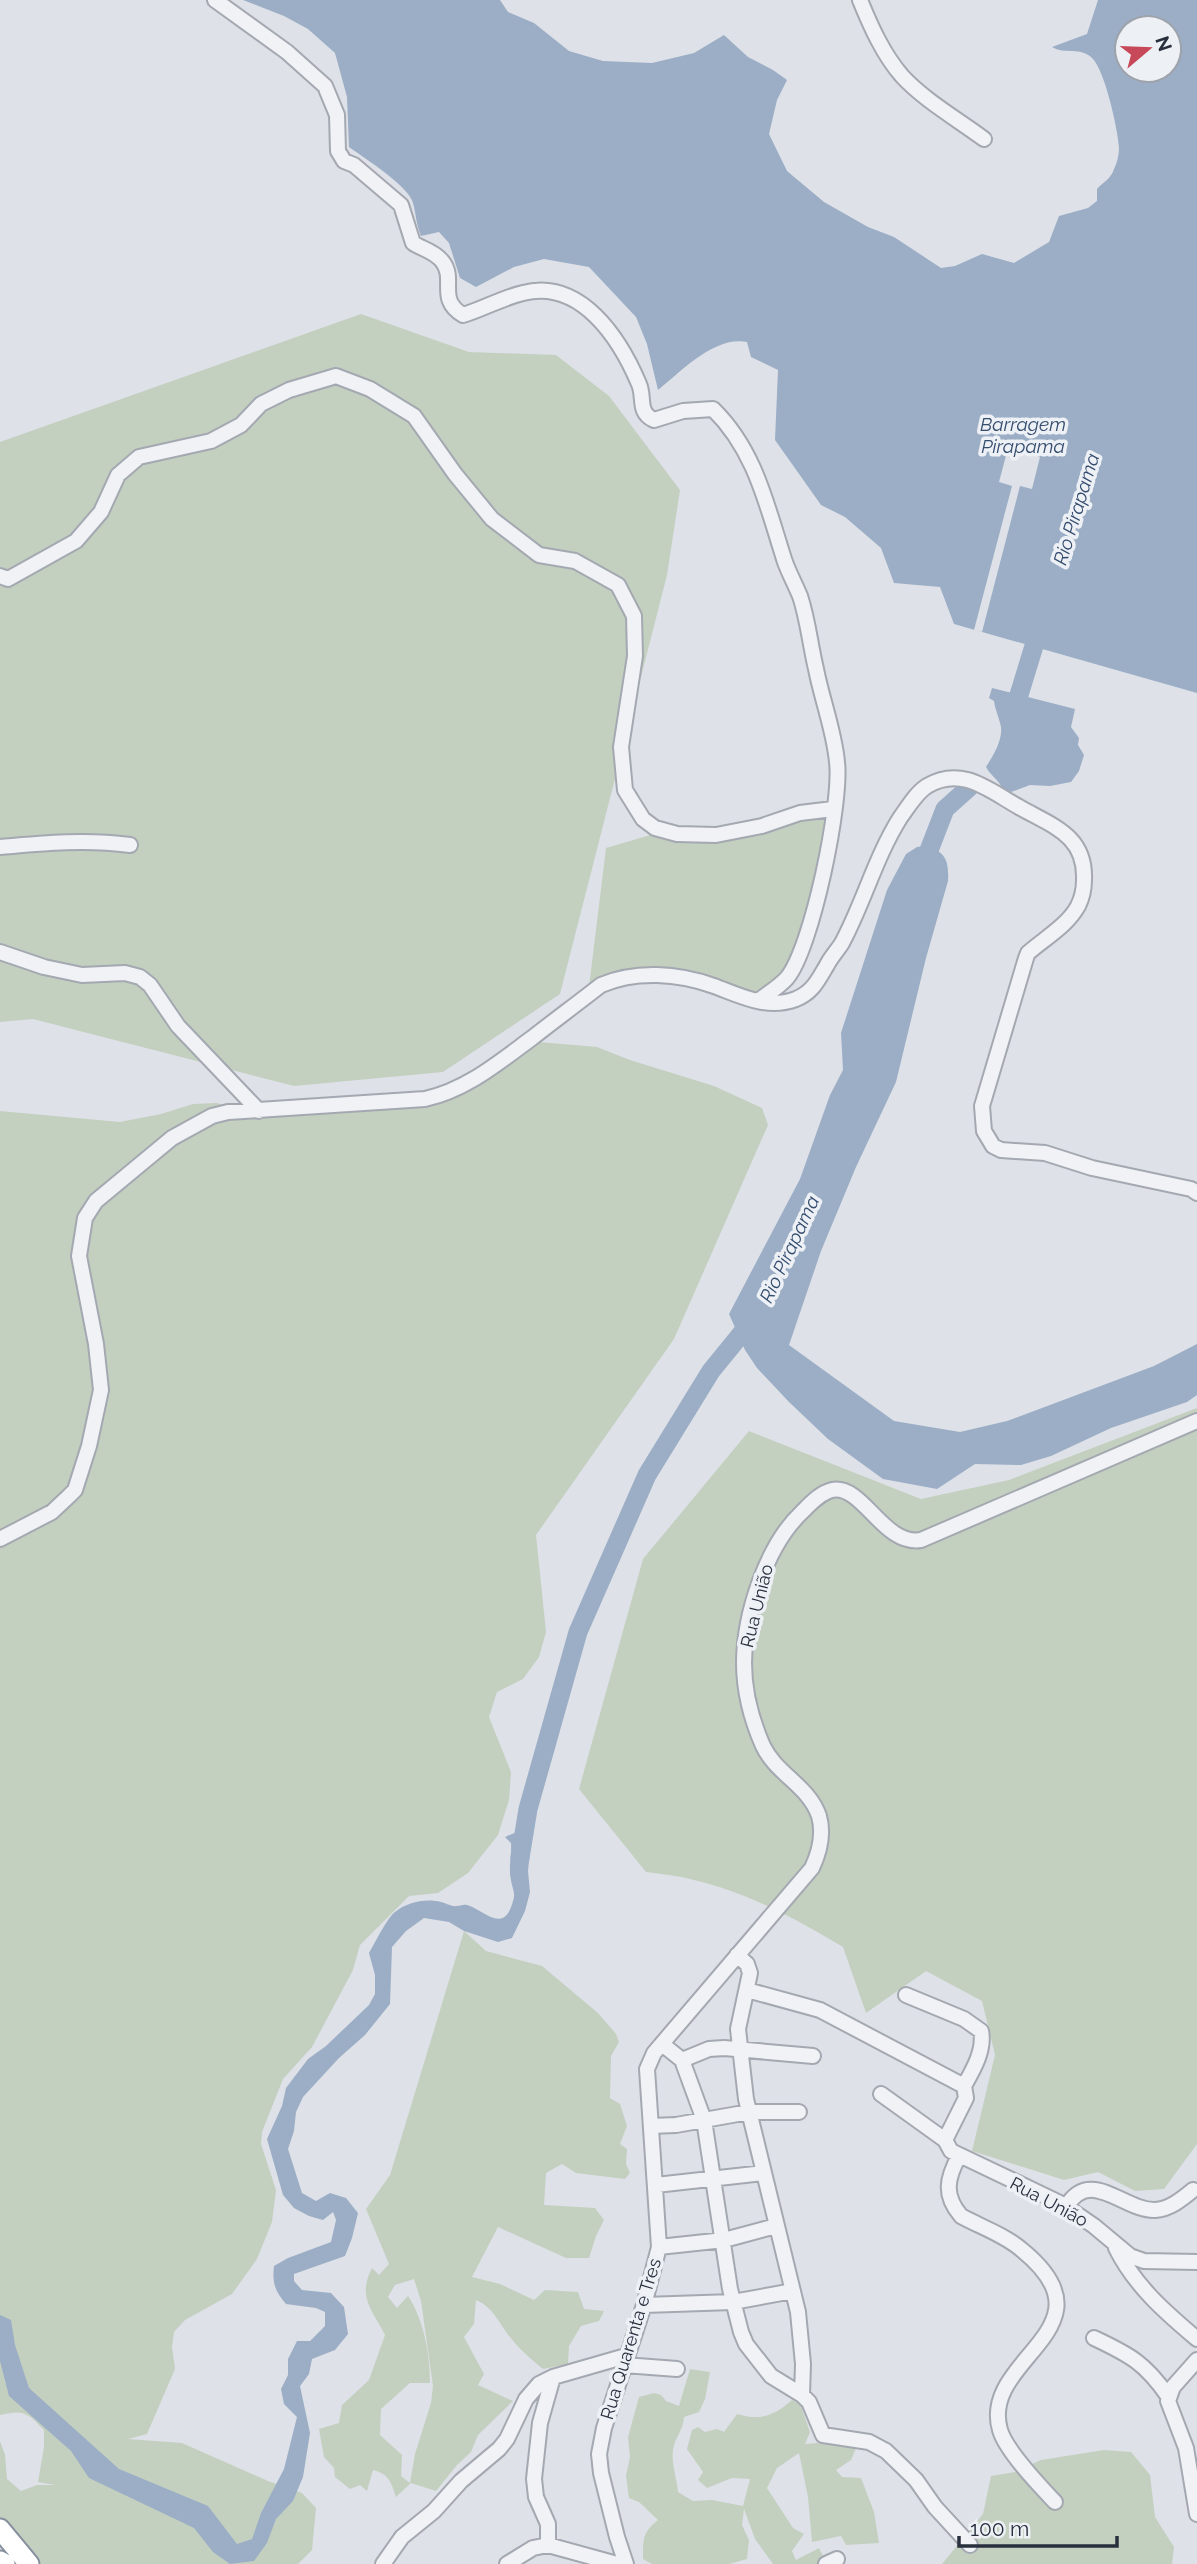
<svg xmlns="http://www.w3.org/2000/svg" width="1197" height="2564" font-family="Raleway,sans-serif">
  <rect width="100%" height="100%" fill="#dee1e7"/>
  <path fill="#c3d0c0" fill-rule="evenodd" d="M361,314L469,352L556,355L609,396L680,490L667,575L560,994L443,1072L294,1086L33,1019L0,1022V442Z
    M832,811L806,932L770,1003L645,973L588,995L606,848L664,831L677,834Z
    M527,1041L597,1047L630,1060L714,1086L762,1108L768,1125L674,1339L536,1535L546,1632L539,1657L523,1679L497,1692L489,1717L511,1772L509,1800L498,1835L468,1873L438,1893L409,1896L360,1945L353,1970L312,2047L283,2079L262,2132L261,2144L276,2190L272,2222L257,2259L232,2294L185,2320L174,2332L172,2347L175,2369L147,2434L128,2439L182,2443L268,2481L302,2493L316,2508L312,2550L298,2564H39L25,2545L0,2523V2441L5,2455L7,2479L21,2491L37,2485H55L38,2482L44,2447V2430C28,2413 24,2409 0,2415V1111L120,1122L161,1114L193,1104L217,1103L247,1112L425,1099Z
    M1197,1408V2144L1164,2189L1135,2191L1098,2172L1064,2180L972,2151L995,2055L982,2001L926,1971L866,2013L843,1947C797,1920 747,1892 694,1880C679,1876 662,1874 646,1872L579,1789L643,1559L749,1431L921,1499L1009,1480Z
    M464,1931L486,1951L542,1966L598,2013L616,2034L619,2042L611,2056L610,2098L620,2104L627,2126L620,2144L627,2149L626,2164L630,2173L625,2179L576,2173L562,2164L546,2173L544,2205L595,2208L604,2220L596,2236L589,2258H566L498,2227L472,2277L500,2284L534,2300L545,2290L578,2292L584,2309L604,2311L599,2321L581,2326L569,2346L568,2364L543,2369C531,2359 519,2349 510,2337C498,2322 493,2307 476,2300L474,2324L464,2337L484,2374L478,2385L513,2401L478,2435L471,2452L457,2465L436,2491L411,2483L396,2497C391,2482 389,2474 373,2470L367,2491L360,2485L350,2489L335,2477L334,2468L324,2457L319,2429L339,2423L342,2405L369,2380L385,2335C372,2309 357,2297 372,2268L379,2275L389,2264L366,2209L390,2175ZM414,2279L421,2301L433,2386L431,2403L415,2454L410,2483L401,2476L402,2455L380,2435L381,2409L410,2383H430C430,2355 424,2320 408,2296L397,2308L388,2297L395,2285Z
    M690,2369L710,2372L705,2399L699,2412L684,2417C683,2431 675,2437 673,2450C671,2463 677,2479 678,2492L693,2501L712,2500L743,2506L750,2479L732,2478L707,2488L698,2480L703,2472L687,2449L692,2430L698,2427L705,2432L717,2429L724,2432L737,2414C760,2421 774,2416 792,2400L800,2404L810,2432L805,2444L833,2442L856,2448L851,2460L836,2470L842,2477L861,2478L874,2512L879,2543L846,2545L841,2536L812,2542L808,2497L799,2453L777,2468L767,2488L793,2528L804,2534L792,2551L796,2560L819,2548L827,2564H773L755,2539L744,2509L742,2525L749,2540L747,2559L729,2564H652L643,2559C643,2539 642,2533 658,2520L639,2502L629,2498L626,2476L630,2457L628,2437L639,2397L654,2393L661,2395L666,2401L679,2406Z
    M1104,2450L1131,2452L1150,2475L1155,2517L1174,2547L1172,2564H942L983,2514L991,2476L1015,2472L1041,2460Z"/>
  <path fill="#9baec6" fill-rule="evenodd" d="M243,0H500L508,12L534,23L569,51L603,61L652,63L694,53L724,35L748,57L773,70L787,80L777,100L769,134L787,171L824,202L868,227L894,237L941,268L955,266L982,254L1014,263L1049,242L1059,216L1088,208L1097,201V189C1103,182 1111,179 1114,169C1117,163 1119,155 1119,148C1118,129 1105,72 1093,59C1081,46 1065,55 1052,47L1087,34L1098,0H1197V693L954,624L940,587L894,583L881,548L845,517L821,505L775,440L778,370L751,357L747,342C714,336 682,371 658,390L647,344L636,317L589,267L544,259L514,267L476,287L460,278L449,243L439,232L421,236C416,224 416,214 413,203C409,186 364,158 349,147L347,97L335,53L308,29L284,16ZM1127,28H1169V70H1127Z
    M992,688L1075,709L1071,727L1079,738L1078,745L1084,755L1079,771L1071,782L1050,786L1030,785L1011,792L1002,788C998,779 990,775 986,767C993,756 1005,737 1000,723C998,715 995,709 994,701L989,698Z
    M925,846C946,851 949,861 948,881L926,958L896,1082L856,1167L821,1251L789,1345L894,1421L960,1432L1007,1421L1154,1366L1197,1344V1395L1187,1402L1111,1428L1051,1456L1021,1465L975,1464L937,1489L883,1479L828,1439L789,1402L757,1368L745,1350L729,1314L800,1179L830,1095L843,1070L841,1033L887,890L906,854L917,847Z
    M519,1831L532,1832L528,1871L530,1892L525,1911L512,1938L498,1942L464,1931L449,1922L424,1918L406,1931L392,1947L390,2004L365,2035L339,2058L303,2097L296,2112L294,2131L288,2149L302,2193L316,2201L330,2193L346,2198L358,2213L352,2238L345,2256L294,2274V2281L302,2290L331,2293L344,2307L348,2334L335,2350L312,2359L309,2374L300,2386L310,2433L303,2477L293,2501L276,2519L267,2543L254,2561L230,2564L213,2552L194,2528L89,2478L71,2451L9,2396L0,2361V2315L11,2320L15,2345L29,2388L119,2469L208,2506L237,2544L252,2539L261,2513L284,2469L297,2417L284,2404L281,2389L288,2375V2359L297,2341H310L325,2326V2312L316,2308L286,2304C275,2291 272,2283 274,2266L288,2258L331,2242L336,2220L333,2212L323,2220L309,2216L294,2208L283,2195L267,2139L282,2106L286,2088L308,2059L326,2046L369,2005L375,1994V1975L369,1953C375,1943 387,1918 395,1912C407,1902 426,1898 441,1902C446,1903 452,1907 457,1906C460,1906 463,1904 467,1905C483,1909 504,1936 513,1901C516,1893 512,1888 511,1880C508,1867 512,1856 511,1843L505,1837Z"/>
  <path fill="#dee1e7" d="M1008,448L1040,457L1032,489L1020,486L982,632L974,630L1012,486L999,482Z"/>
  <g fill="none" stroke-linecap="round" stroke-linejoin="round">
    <path stroke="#9baec6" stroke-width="19" d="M1010,718L1019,695L1041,623
      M921,871L945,809L973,784
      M520,1858L528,1809L578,1632L647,1475L711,1371L755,1317"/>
    <g stroke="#a4a8b1" stroke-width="18">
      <path id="minor" d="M215,0L287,52L325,86L337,115L338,151L344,161L354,165L401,205L413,243C422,249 434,251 442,261C457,279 436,299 463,315C483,309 502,298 523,293C581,278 620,339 639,384C645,398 637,412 654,420L683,411L713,409C756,451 767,507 785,562C789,573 795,584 800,596C808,620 810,644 816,669C822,700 834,730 837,762C842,802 812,948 787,978C779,987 767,994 758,1001
        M860,0C871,27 883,54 902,76C924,100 957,119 984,139
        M0,576L8,579L76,541L101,512L118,475L139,457L211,441L241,425L261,404L289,390L336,376L370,389L414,416L455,474L492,519L539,555L575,561L618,585L634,616L635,656L621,747L625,790L643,819L655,828L677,834L716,835L762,826L800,813L833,809
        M0,847C44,843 86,839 130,845
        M0,952L44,967L82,975L125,973L140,977L150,985L178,1026L259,1111
        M0,1539L52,1512L69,1496L75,1490L89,1446L101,1390L96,1344L79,1256L85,1218L96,1201L172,1138L212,1116L228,1112L425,1099C466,1090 498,1063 532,1038C555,1020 578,1003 601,985C636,970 678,973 714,986C741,996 767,1010 796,999C813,992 818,980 827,965C831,957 837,951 842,943C864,902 875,858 900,818C908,807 916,793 927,786C962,765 990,791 1019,807C1052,826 1086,835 1084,880C1084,889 1082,898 1078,906C1067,926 1045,938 1028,953L1026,958L982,1106L984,1131L993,1146L1001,1150L1045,1153L1092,1168L1191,1189L1197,1193
        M737,1955L747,1964L750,1973L738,2029L746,2099L798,2312L803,2364L802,2395
        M747,1990L820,2010L964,2086L966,2098L945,2140
        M906,1995L964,2019L981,2031C985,2050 973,2070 964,2086
        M662,2044L682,2060L704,2120L730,2289L741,2332L746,2344L771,2376L802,2395L809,2402L823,2435L869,2442L886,2451L916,2480L935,2507L970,2545
        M682,2060L709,2049L724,2048L813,2056
        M881,2094L945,2140L951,2151L1062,2204L1094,2226L1130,2256L1144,2261L1197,2262
        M651,2126L676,2125L749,2112H799
        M959,2156C947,2178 943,2195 961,2216C981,2227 1005,2235 1022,2250C1119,2329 979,2358 1000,2430C1006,2451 1040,2486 1055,2502
        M656,2185L764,2173
        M1066,2207C1090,2166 1124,2211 1155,2210C1170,2209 1182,2199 1193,2190
        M659,2247L724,2240L776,2226
        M1116,2248C1135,2286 1165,2312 1197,2339
        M644,2305L733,2302L793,2291
        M1094,2338C1130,2355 1145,2363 1168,2396
        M1197,2360L1173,2387L1168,2401L1186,2448L1197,2514
        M624,2365L677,2369
        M548,2545V2524L536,2497L534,2479L540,2423L553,2377
        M383,2564L402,2537L434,2511L461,2481L499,2449L507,2439L526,2399L539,2384L553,2377L626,2356
        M507,2564L533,2548L548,2545L617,2564
        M626,2564L617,2537L601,2473L599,2454L604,2428L644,2305L659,2247L647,2069L654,2053L812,1868C820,1851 824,1834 819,1816C809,1786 777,1775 763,1746C752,1721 744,1691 744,1663C744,1615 766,1546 802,1512C810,1504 820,1493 832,1490C863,1484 883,1546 921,1540L1197,1421
        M826,2564L837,2559"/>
    </g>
    <g stroke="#868f9d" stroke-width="23">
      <path id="highway" d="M0,2529L29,2564
        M0,2561L5,2564"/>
    </g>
    <use href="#minor" stroke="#f1f2f6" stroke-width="14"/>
    <use href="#highway" stroke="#fff" stroke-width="19"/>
  </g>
  <g text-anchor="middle" stroke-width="7" stroke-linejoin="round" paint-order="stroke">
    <g font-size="18" fill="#282f3d" stroke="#edf0f5">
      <text transform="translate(757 1606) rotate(-76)" y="6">Rua União</text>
      <text transform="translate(1049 2202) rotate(28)" y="6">Rua União</text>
      <text transform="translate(631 2339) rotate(-73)" y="6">Rua Quarenta e Tres</text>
    </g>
    <g font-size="19" font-style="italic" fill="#344d6f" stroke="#edf0f5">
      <text x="1023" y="431">Barragem<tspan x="1023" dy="22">Pirapama</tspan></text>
      <text transform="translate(1076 509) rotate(-73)" y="7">Rio Pirapama</text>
      <text transform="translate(789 1249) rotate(-65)" y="7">Rio Pirapama</text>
    </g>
  </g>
  <g transform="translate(1148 49) rotate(71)"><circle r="33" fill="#edf0f5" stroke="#9ea3ab" stroke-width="2"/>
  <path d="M0-5L12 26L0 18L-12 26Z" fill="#c74858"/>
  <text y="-10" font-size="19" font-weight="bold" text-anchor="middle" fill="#282f3d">N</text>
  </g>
  <path d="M959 2536v10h158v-10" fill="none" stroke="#282f3d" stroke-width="3.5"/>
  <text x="970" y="2536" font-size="21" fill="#282f3d" stroke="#edf0f5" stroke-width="5" paint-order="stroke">100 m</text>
</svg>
